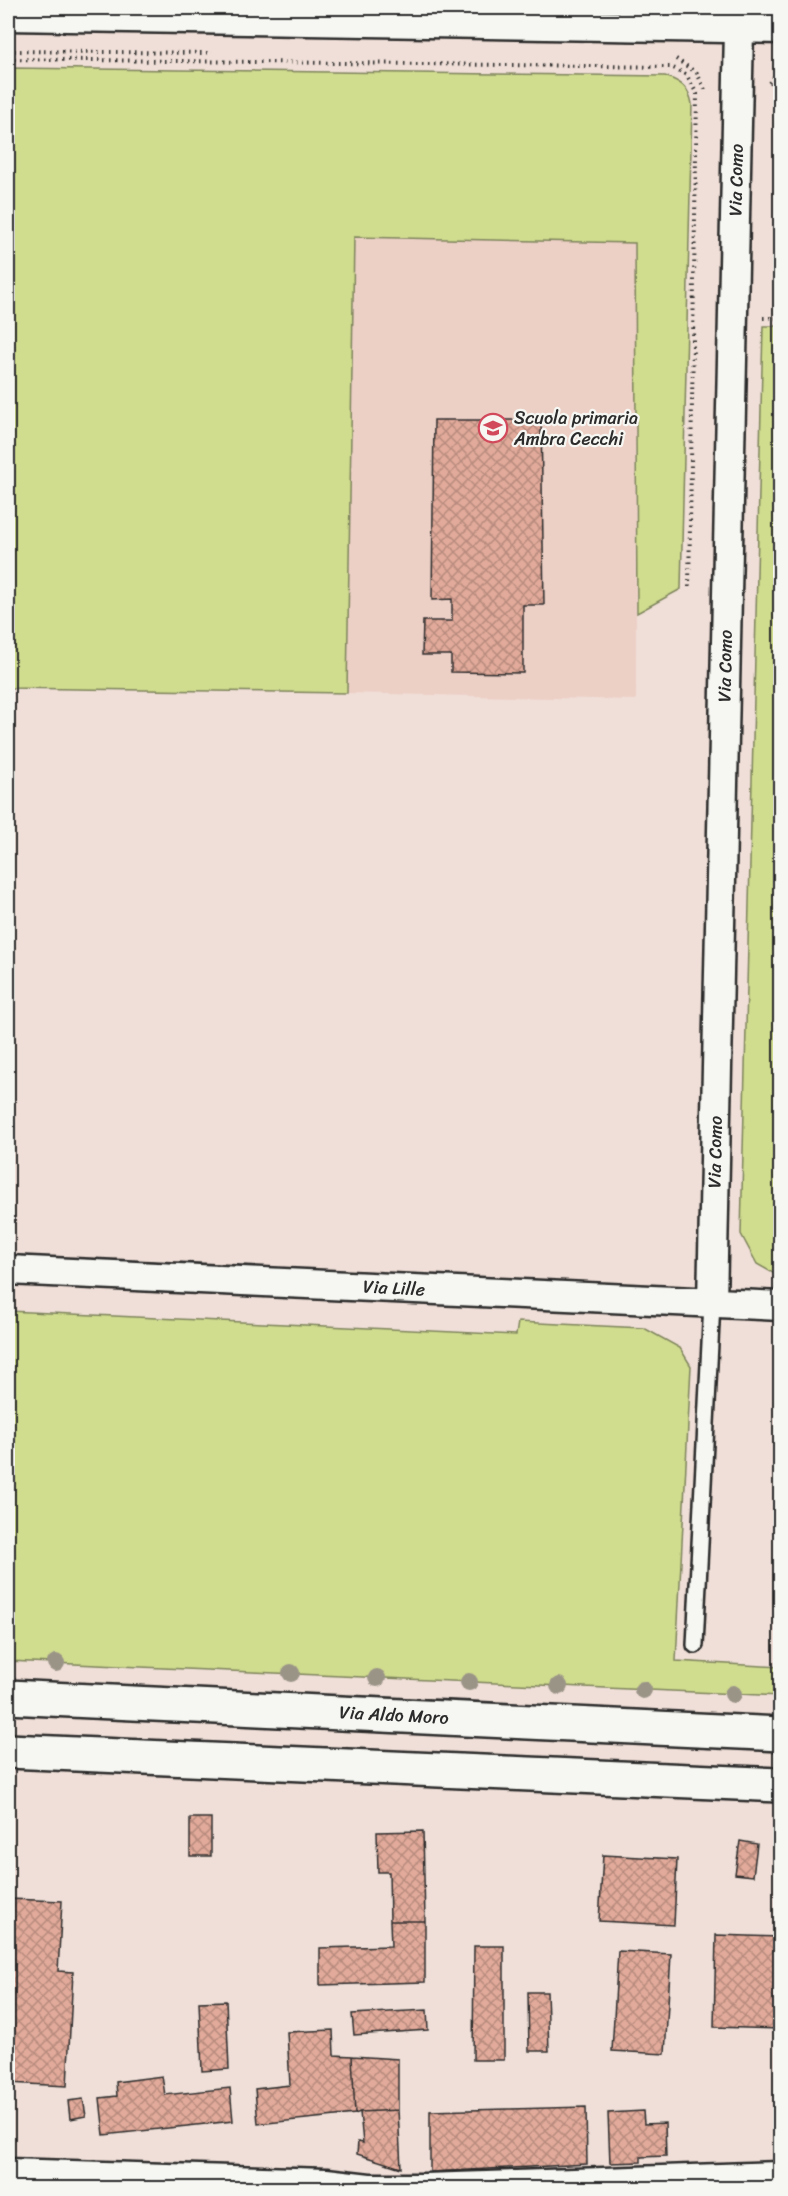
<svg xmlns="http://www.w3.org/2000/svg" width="788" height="2196" font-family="Sriracha,sans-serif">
  <defs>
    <pattern id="building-cross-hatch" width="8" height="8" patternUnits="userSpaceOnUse" patternTransform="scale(1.5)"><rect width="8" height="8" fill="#e2aa9a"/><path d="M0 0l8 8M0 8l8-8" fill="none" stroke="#b78b7e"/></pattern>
  </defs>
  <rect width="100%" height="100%" fill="#f0dfd8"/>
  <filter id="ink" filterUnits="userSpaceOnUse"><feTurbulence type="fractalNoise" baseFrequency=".0167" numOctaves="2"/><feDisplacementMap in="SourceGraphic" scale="12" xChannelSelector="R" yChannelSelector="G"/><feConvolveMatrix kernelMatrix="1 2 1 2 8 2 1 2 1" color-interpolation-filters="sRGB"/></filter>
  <g filter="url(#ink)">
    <path fill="#eccfc5" d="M353,237L635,243L636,700L347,693Z"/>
    <path fill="#d0dc8e" stroke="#7e845c" stroke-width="1.5" d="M8,68L665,76C681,82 689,87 692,104L681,589L637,613L635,243L354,237L347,693L8,688Z
      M763,326H780V1277L757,1264L741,1234Z
      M8,1311L516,1335L518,1322L644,1328L680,1348L691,1366L676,1661L780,1667V1696L8,1661Z"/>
    <path fill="url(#building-cross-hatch)" stroke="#2b2b2b" stroke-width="1.5" d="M434,420H541L544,605H523V673L451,672V655H422L423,621H452V599L432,600Z
      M190,1818H211V1856H190Z
      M423,1831L425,1921H390L389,1872H378L377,1832Z
      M740,1841L757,1844L753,1876L735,1874Z
      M603,1855L677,1859L674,1925L599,1921Z
      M8,1899L62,1901L58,1971L73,1972L67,2086L8,2083Z
      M390,1921H425V1982L320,1985V1948L391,1946Z
      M716,1935L780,1937V2029L714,2027Z
      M474,1946H504V2060H473Z
      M618,1951L671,1954L665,2054L612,2051Z
      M528,1992H547L549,2051H529Z
      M226,2001L229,2069L202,2071L199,2002Z
      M427,2010L428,2030L354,2035L352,2014Z
      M333,2030L334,2055L352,2056L355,2114L258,2124L255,2089L290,2085L287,2032Z
      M352,2056L398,2059V2110L360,2112L355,2114Z
      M162,2076L165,2095L230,2088L233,2121L104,2135L100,2098L117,2096L116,2082Z
      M83,2099L86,2116L70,2119L68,2101Z
      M586,2107L587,2164L430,2172V2111Z
      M398,2110L401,2168L357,2154L358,2142L363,2143L360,2112Z
      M643,2111L644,2124L665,2123L666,2156L641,2157V2162L610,2163L608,2113Z"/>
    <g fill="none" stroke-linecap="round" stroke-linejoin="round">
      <g stroke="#2b2b2b" stroke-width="20">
        <path id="lane" d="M695,1645L712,1303"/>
      </g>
      <g stroke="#2b2b2b" stroke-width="33">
        <path id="street" d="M8,16L780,29
          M8,1270L780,1306
          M712,1303L739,29
          M8,2173L326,2183L369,2188H425L780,2176"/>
      </g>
      <g stroke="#2b2b2b" stroke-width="38">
        <path id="secondary" d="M8,1697L780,1734
          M8,1751L780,1785"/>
      </g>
      <path stroke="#2b2b2b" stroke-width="4" stroke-dasharray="1.5 4.5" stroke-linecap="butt" d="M8,51L212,53
        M8,59L671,67L686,74L697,94L689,587
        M676,59L697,73L706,92
        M769,83L780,70
        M763,318H780"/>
      <use href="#lane" stroke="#f6f6f2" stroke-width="15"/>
      <use href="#street" stroke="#f6f6f2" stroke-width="28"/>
      <use href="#secondary" stroke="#f6f6f2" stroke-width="33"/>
    </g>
    <g fill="#9a9487">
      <circle cx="56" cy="1663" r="9"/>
      <circle cx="291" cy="1673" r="9"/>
      <circle cx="377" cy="1678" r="9"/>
      <circle cx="469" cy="1682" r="9"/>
      <circle cx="559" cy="1686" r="9"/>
      <circle cx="643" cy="1690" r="9"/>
      <circle cx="733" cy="1694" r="9"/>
    </g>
  </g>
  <defs>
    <g id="school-ring" transform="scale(1.5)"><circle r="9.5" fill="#f6f6f2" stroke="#d1495b" stroke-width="1.5"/><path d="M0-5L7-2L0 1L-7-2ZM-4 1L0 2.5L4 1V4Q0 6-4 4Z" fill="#d1495b"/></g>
  </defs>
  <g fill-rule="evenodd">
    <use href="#school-ring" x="493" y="428"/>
  </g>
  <g text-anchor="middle" stroke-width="4.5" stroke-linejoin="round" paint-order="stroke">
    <g font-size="18" fill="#2b2b2b" stroke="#f6f6f2">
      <text transform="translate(736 180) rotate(-89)" y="6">Via Como</text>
      <text transform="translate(725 666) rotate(-89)" y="6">Via Como</text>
      <text transform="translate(715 1152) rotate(-89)" y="6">Via Como</text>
      <text transform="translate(394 1288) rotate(3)" y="6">Via Lille</text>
      <text transform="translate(394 1715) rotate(3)" y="6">Via Aldo Moro</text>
    </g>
    <g font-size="18" fill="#2b2b2b" stroke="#f6f6f2" text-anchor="start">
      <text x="514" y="424">Scuola primaria<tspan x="514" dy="21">Ambra Cecchi</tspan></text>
    </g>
  </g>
  <rect width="788" height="2196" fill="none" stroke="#f6f6f2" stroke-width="30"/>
  <rect x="15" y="15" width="758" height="2166" fill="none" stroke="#2b2b2b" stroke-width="2" filter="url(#ink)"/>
</svg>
